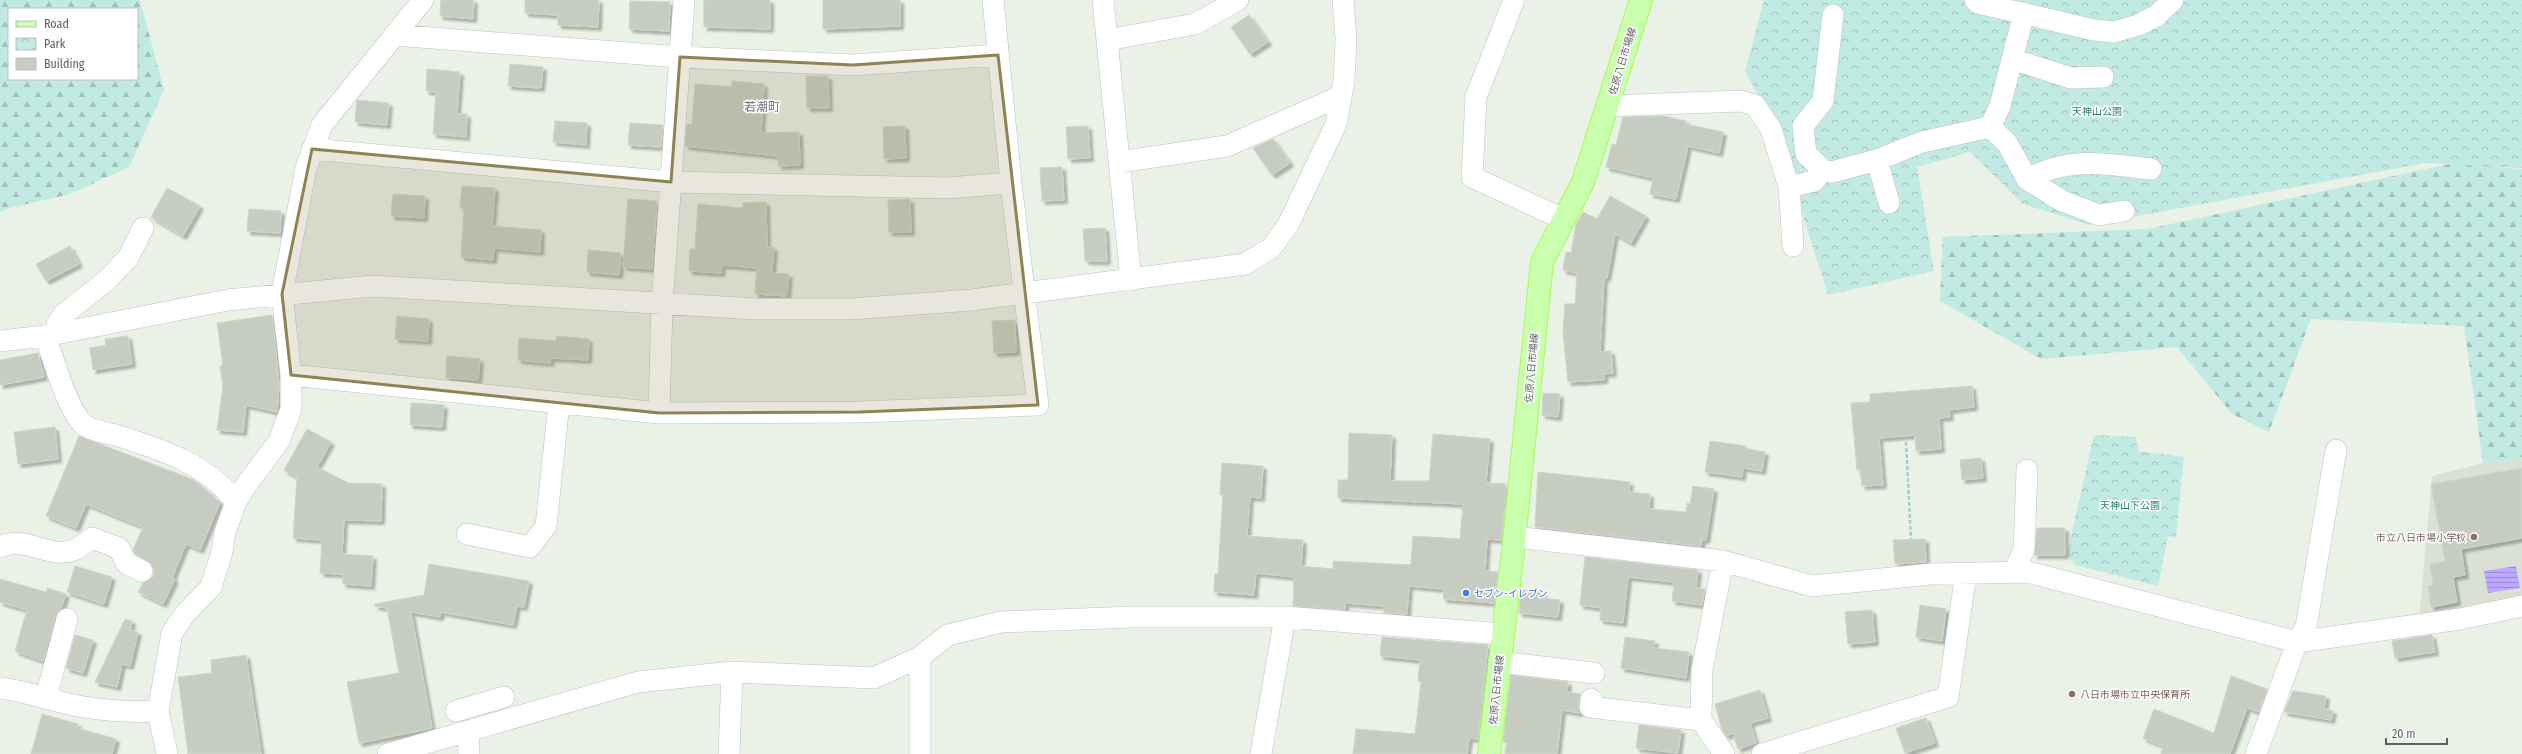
<svg xmlns="http://www.w3.org/2000/svg" width="2522" height="754" font-family="'Fira Sans Condensed','Noto Sans JP',sans-serif">
  <defs>
    <pattern id="forest-firs" width="22" height="20" patternUnits="userSpaceOnUse"><rect width="22" height="20" fill="#c1eae2"/><path d="M5 1l3.5 6h-7zM16 11l3.5 6h-7z" fill="#a0c1bb"/></pattern>
    <pattern id="park-crowns" width="20" height="18" patternUnits="userSpaceOnUse"><rect width="20" height="18" fill="#c1eae2"/><path d="M2 6a3 3 0 1 1 6 0M12 15a3 3 0 1 1 6 0" fill="none" stroke="#a0c1bb"/></pattern>
    <pattern id="water-rules" width="6" height="5" patternUnits="userSpaceOnUse"><rect width="6" height="5" fill="#bda8ff"/><path d="M0 2.5h6" fill="none" stroke="#9d8cd2"/></pattern>
    <filter id="shadow"><feDropShadow dx="3.5" dy="3.5" stdDeviation="1" flood-color="#0004"/></filter>
  </defs>
  <rect width="100%" height="100%" fill="#eaf1e6"/>
  <path fill="#dae1d4" d="M2522,460V597L2419,619L2432,476L2483,463Z"/>
  <path fill="url(#forest-firs)" fill-rule="evenodd" d="M0,0H140L164,90L129,167L70,194L6,209L0,212ZM9,9H137V79H9Z
    M2453,163L2522,169V460L2483,463L2464,326L2311,319L2269,432L2232,414L2177,347L2041,359L1940,301L1943,237L2148,229Z"/>
  <path fill="url(#park-crowns)" d="M1764,0H2522V168L2425,163L2089,225L2023,204L1970,152L1917,167L1934,271L1828,295L1775,128L1745,71Z
    M2094,435L2136,437L2138,451L2184,457L2176,537L2168,536L2158,586L2075,565L2067,554Z"/>
  <path fill="url(#water-rules)" d="M2516,566L2520,588L2488,593L2484,571Z"/>
  <path fill="#c7ccc2" stroke="#cdd6c3" filter="url(#shadow)" d="M441,0H474L473,19L440,16Z
    M525,0H599L598,27L558,25V15L525,13Z
    M704,0H770V29L704,27Z
    M823,0H900V26L823,29Z
    M630,1L670,2L669,31L629,29Z
    M1249,15L1268,42L1250,54L1231,27Z
    M510,64L543,67L541,88L508,86Z
    M427,69L460,72L457,114H467L466,137L433,134L436,92L426,91Z
    M806,76H828L829,108H807Z
    M732,81L764,84L761,133L799,132L800,165L778,166V156L685,146L687,124H692L695,84L732,87Z
    M357,100L389,103L387,125L355,122Z
    M1664,116L1686,121L1685,124L1723,132L1719,153L1688,146L1676,199L1650,194L1653,178L1606,167L1612,144L1616,145L1623,117Z
    M555,121L587,123L586,145L553,142Z
    M630,123L663,125L661,147L628,145Z
    M905,126L906,158L884,159L883,127Z
    M1088,126L1090,158L1068,159L1066,127Z
    M1273,139L1290,163L1272,175L1253,148Z
    M1062,167L1064,200L1042,201L1040,168Z
    M462,186L495,188L492,226L541,230L540,252L494,248L493,260L461,257L464,208H460Z
    M167,188L200,206L183,236L151,217Z
    M393,194L425,196L424,218L391,216Z
    M1610,196L1646,216L1631,243L1615,234L1607,278H1604L1600,352L1611,351L1613,373L1604,374V380L1568,382L1563,333L1565,304H1575L1577,273L1563,270L1566,252L1571,253L1576,224L1583,212L1597,219Z
    M628,199L657,201L652,269L623,267Z
    M910,199L911,232H889L888,200Z
    M766,202L767,247H774L772,273L789,274L787,296L755,294L757,268L722,265L721,273L689,271L690,249H695L698,204L743,208V203Z
    M249,209L281,211L280,233L247,231Z
    M1105,228L1107,261H1085L1083,229Z
    M70,246L79,264L46,281L36,264Z
    M588,250L621,253L619,275L587,272Z
    M272,315L279,385L277,412L246,405L243,432L217,430L223,387L220,366L223,365L217,323Z
    M397,316L429,319L428,341L395,339Z
    M1015,320L1016,352L994,353L992,321Z
    M128,336L132,364L93,370L90,348L106,345L105,339Z
    M557,336L589,339L588,360L551,358L550,363L518,360L519,338L556,341Z
    M38,353L44,377L0,385V360Z
    M447,356L480,359L478,380L446,378Z
    M1972,386L1974,407L1949,410L1950,417L1939,418L1941,449L1916,451L1915,435L1879,438L1883,485L1862,486L1860,469L1857,470L1851,403L1870,402V394Z
    M1543,393L1560,394L1558,417L1542,415Z
    M411,403L444,405L442,427L410,425Z
    M55,427L58,459L18,464L14,432Z
    M307,429L331,442L317,467L348,483L382,484L381,521L344,520L342,554L373,556L371,586L343,584V574L320,573L322,540L293,538L297,477L284,470Z
    M1349,433L1392,435L1390,481H1429L1433,434L1490,439L1486,483L1506,484L1502,540L1487,539L1485,571L1498,572L1494,603L1443,599L1444,589L1409,586L1407,614L1384,613V606L1345,603V610L1293,606L1294,577L1256,573L1254,595L1214,592L1215,574H1218L1223,495H1220L1222,463L1263,466L1261,498L1250,497L1247,536L1303,540L1301,566L1333,569V561L1411,565L1413,536L1460,539L1463,504L1338,498V480H1348Z
    M79,436L194,480L220,502L200,550L186,544L172,578L175,579L163,604L138,592L143,583L153,577L154,571L152,564L135,554L133,550L143,527L86,504L76,528L46,516Z
    M1710,441L1746,446V449L1765,452L1762,471L1743,468L1742,477L1705,472Z
    M1981,458L1983,478L1962,480L1960,460Z
    M2522,468V538L2461,549L2465,575L2453,577L2457,602L2431,607L2428,586L2433,585L2430,564L2445,561L2431,484Z
    M1538,472L1630,482L1629,492L1650,494L1649,509L1686,512L1687,503L1690,504L1693,486L1714,489L1706,540L1702,539L1701,546L1535,527Z
    M2037,528H2065V555H2034Z
    M1925,539L1926,562L1895,564L1893,540Z
    M1585,557L1698,570L1696,588L1705,589L1702,605L1672,601L1674,582L1628,577L1623,623L1600,620L1601,608L1580,605Z
    M429,564L529,581L524,607L517,606L513,625L441,612L440,617L411,612L432,728L359,743L347,682L399,673L387,608L375,606V604L424,595Z
    M75,566L112,577L104,604L67,592Z
    M0,579L46,592L48,588L66,594L61,609L55,616L43,661L15,651L27,610L0,602Z
    M1521,590L1543,592L1542,598L1560,600L1558,617L1519,613Z
    M1920,605L1946,609L1942,641L1916,637Z
    M1872,610L1875,642L1848,644L1845,612Z
    M125,619L132,621L130,630L138,632L130,666L122,664L117,687L95,682Z
    M75,635L93,640L83,673L66,668Z
    M2432,635L2435,652L2395,658L2392,641Z
    M1382,637L1488,645L1478,739L1469,738L1467,754H1353L1356,729L1415,734L1421,681H1418L1420,660L1380,656Z
    M1625,637L1655,641L1654,648L1689,652L1686,678L1621,668Z
    M246,655L261,754H188L178,677L212,673L211,660Z
    M1511,675L1568,682L1567,692L1581,694L1578,706L1580,713L1562,710L1557,754H1505L1507,743L1503,742Z
    M2231,676L2267,689L2259,712L2247,708L2230,754H2161L2163,746L2143,738L2154,709L2214,733Z
    M1760,690L1768,718L1750,723L1756,743L1738,749L1733,733L1726,736L1722,730L1715,704Z
    M2293,691L2326,696L2324,708L2333,711L2331,720L2284,712Z
    M42,714L78,724L77,728L116,739L112,754H31Z
    M1926,718L1935,743L1905,753L1896,728Z
    M1639,725L1681,730L1678,753L1636,748Z"/>
  <g fill="none" stroke-linecap="round" stroke-linejoin="round">
    <g stroke="#c3bfc7" stroke-width="22">
      <path id="minor" d="M1103,0L1131,280
        M1514,0L1476,97L1472,177L1563,219
        M1975,0L1978,3L2094,30L2114,32L2138,25L2156,16L2173,0
        M1833,15L1823,101L1803,126L1806,154L1823,170L1832,172L1877,160L1922,142L1990,127
        M394,35L680,57L853,65L998,55
        M1107,40L1195,24L1238,0
        M2012,59L2071,78L2103,77
        M1607,106L1741,101L1755,105L1771,129L1789,187L1793,246
        M1990,127L2007,143L2027,179L2062,201L2099,215L2124,211
        M1990,127L2000,106L2024,13
        M312,149L671,182L947,188L1011,183
        M1877,160L1889,203
        M1119,162L1227,146L1341,96
        M2027,179C2071,156 2104,164 2151,169
        M1789,187L1814,181L1823,170
        M57,334V325L63,315L107,280L128,258L143,228
        M45,336C53,357 68,412 84,425C92,431 109,433 119,436C163,450 207,464 236,502
        M0,341L45,336L228,300L373,286L756,309H851L972,300L1245,264L1271,248L1288,225L1336,124L1344,81L1346,39L1343,0
        M291,375L659,413L860,412L1038,405L1011,183L993,0
        M659,413L662,304L684,0
        M467,534L530,547L546,526L559,403
        M1515,537L1723,561L1812,586L1931,574L2028,572L2297,642L2460,619L2522,606
        M0,547C25,534 49,560 74,550C80,547 87,542 92,538L119,548L126,563L142,571
        M1723,561L1702,670L1701,720L1724,754
        M2014,572L2024,549L2027,470
        M1499,662L1594,673
        M0,688C29,692 56,702 84,707C108,711 134,712 158,711
        M46,697L67,619
        M1591,699L1590,707L1701,720
        M456,711L504,697
        M468,731L469,754
        M167,754L158,711L172,633L184,615L211,587L222,552L225,532L236,502L244,488L279,441L291,409V375L282,294L306,168L322,125L423,0
        M388,754L638,682L732,672L874,678L920,657L948,635L1001,622L1132,617H1285L1503,634
        M729,754L732,672
        M920,754V657
        M1261,754L1285,617
        M1762,754L1948,697L1966,573
        M2256,754L2297,642L2306,627L2336,450"/>
    </g>
    <g stroke="#a3fd53" stroke-width="24">
      <path id="major" d="M1489,754L1513,551L1542,262L1583,182L1641,0"/>
    </g>
    <path stroke="#9ecfd4" stroke-width="2.5" stroke-dasharray="4 2" stroke-linecap="butt" d="M1906,442L1911,539"/>
    <use href="#minor" stroke="#fff" stroke-width="21"/>
    <use href="#major" stroke="#caffad" stroke-width="22"/>
  </g>
  <path fill="#8e8453" fill-opacity="0.2" stroke="#8e8453" stroke-width="3" stroke-linejoin="round" d="M998,55L1038,405L860,412L659,413L291,375L282,294L312,149L671,182L680,57L853,65Z"/>
  <g fill="#8d6e63" stroke="#fff" stroke-width="1.5">
    <circle cx="2474" cy="537" r="4"/>
    <circle cx="2072" cy="694" r="4"/>
  </g>
  <circle fill="#3f7fe0" stroke="#fff" stroke-width="1.5" cx="1466" cy="593" r="4"/>
  <g text-anchor="middle" stroke-width="3" stroke-linejoin="round" paint-order="stroke">
    <g font-size="10" fill="#615d67" stroke="#fff">
      <text transform="translate(1622 61) rotate(-73)" y="4">佐原八日市場線</text>
      <text transform="translate(1531 368) rotate(-85)" y="4">佐原八日市場線</text>
      <text transform="translate(1496 690) rotate(-84)" y="4">佐原八日市場線</text>
    </g>
    <g font-size="10" fill="#2c8074" stroke="#fff">
      <text x="2097" y="115">天神山公園</text>
      <text x="2130" y="509">天神山下公園</text>
    </g>
    <g font-size="10" fill="#785e54" stroke="#fff" text-anchor="end">
      <text x="2466" y="541">市立八日市場小学校</text>
      <text x="2080" y="698" text-anchor="start">八日市場市立中央保育所</text>
    </g>
    <g font-size="10" fill="#366cbe" stroke="#fff" text-anchor="start">
      <text x="1474" y="597">セブン-イレブン</text>
    </g>
    <g font-size="12" fill="#726e7a" stroke="#fff">
      <text x="762" y="111">若潮町</text>
    </g>
  </g>
  <rect x="8" y="8" width="130" height="72" fill="#ffffff" stroke="#c0bec2"/>
  <rect x="16" y="21" width="20" height="6" fill="#caffad" stroke="#c0bec2"/>
  <text x="44" y="28" font-size="12" fill="#615d67">Road</text>
  <rect x="16" y="38" width="20" height="12" fill="url(#park-crowns)" stroke="#c0bec2"/>
  <text x="44" y="48" font-size="12" fill="#615d67">Park</text>
  <rect x="16" y="58" width="20" height="12" fill="#c7ccc2" stroke="#c0bec2"/>
  <text x="44" y="68" font-size="12" fill="#615d67">Building</text>
  <path d="M2386 738v6h61v-6" fill="none" stroke="#615d67" stroke-width="2"/>
  <text x="2392" y="738" font-size="12" fill="#615d67" stroke="#ffffff" stroke-width="3" paint-order="stroke">20 m</text>
</svg>
